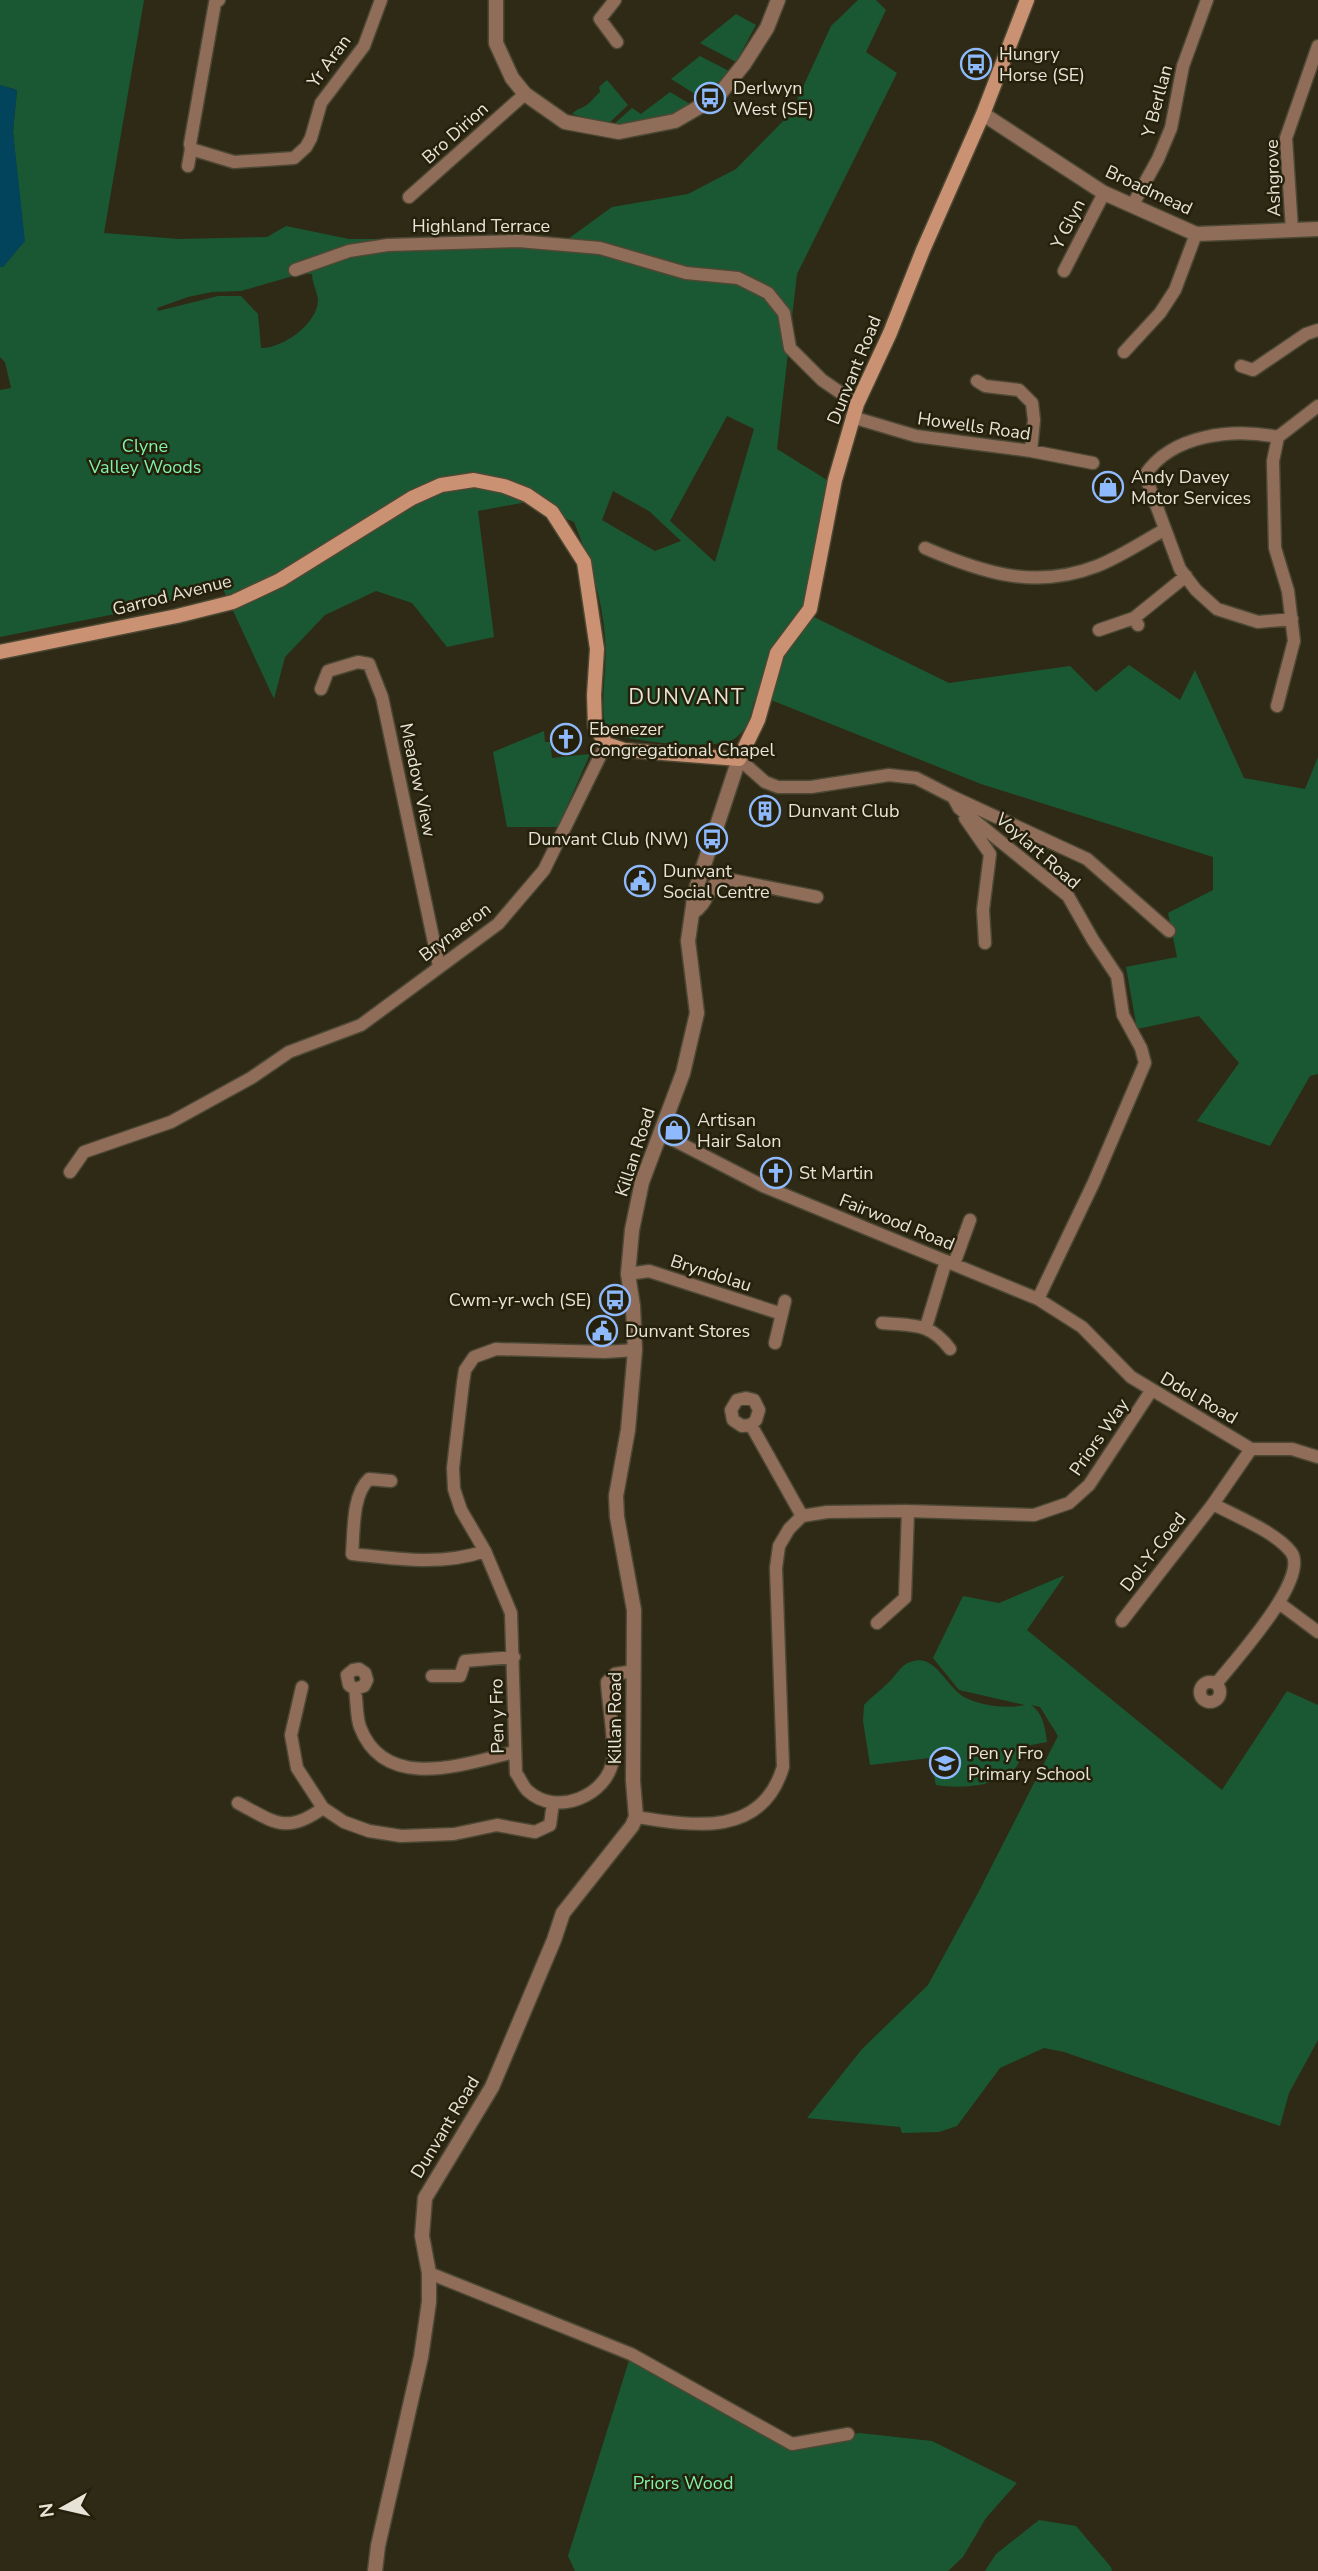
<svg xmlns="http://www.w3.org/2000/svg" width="1318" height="2571" font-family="'Nunito Sans',sans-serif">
  <rect width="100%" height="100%" fill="#2f2a15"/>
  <path fill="#1a5834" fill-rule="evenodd" d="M0,0H144L104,233L179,239L267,237L286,226L349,239H568L612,207L688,194L736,169L791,113L831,26L858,0H876L886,10L866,52L897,73L797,274L777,449L827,480L807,584L812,616L949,683L1070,666L1096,692L1129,665L1180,700L1195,670L1244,778L1305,789L1318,757V1074L1310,1076L1270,1146L1197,1121L1239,1063L1199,1016L1137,1029L1126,967L1177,957L1168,913L1213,890V857L981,784L771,700L754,701C751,715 748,730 734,739C715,751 626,742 606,731C599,701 608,669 605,638C602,596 590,562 574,522L527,502L478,511L494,637L447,647L412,603L376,591L325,615L285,657L274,699L222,587L125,612L0,637V390L11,388L5,362L0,357V267H3L24,241L13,132L17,90L0,85ZM300,274H312C312,283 318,293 318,301C317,324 282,349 261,348L258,314L241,296H218L158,311L157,308L188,297L212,292L241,291ZM727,416L754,429L715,562L670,521ZM613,491L649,511L681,541L655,551L602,520Z
    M736,14L756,25L736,62L700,43Z
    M700,56L729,71L710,91L700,97L671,79Z
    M607,80L628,105L608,124L572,114C578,108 580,109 585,106C591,103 594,97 600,92L599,87Z
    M670,92L690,104L669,116L621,125L614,124L632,108L641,114Z
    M544,731L545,742H550L552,758L590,754L558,827H507L493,752Z
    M1065,1575L1027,1630L1222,1790L1287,1691L1318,1705V2040L1289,2093L1280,2126L1064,2052L1044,2048L1000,2068L957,2126L939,2132L902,2133L900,2127L807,2118L862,2049L928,1985L978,1893L1058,1736L1040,1707L1031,1705C1043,1713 1045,1727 1047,1742L1026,1746C1023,1753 1020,1762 1016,1767C1000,1787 959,1789 936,1785L930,1758L870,1765L863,1721L864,1705C871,1697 880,1691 888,1683C894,1678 899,1668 906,1664C935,1648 945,1688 966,1698C983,1706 1007,1709 1025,1705L959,1690L933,1658L963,1596L999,1603Z
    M631,2354L792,2444L860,2433L932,2441L1017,2483L986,2518L963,2557L948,2571H575L568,2556Z
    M1039,2520L1076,2526L1111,2567L1112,2571H985L996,2554Z"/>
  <path fill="#02445b" d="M0,85L17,90L13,132L25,241L3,267H0Z"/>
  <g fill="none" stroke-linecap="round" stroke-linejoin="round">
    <g stroke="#4c4834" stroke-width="15">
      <path id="minor" d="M219,0L215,3L190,144L191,149L234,162L294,158L306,147L311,138L321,103L364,46L381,0
        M615,0L600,19L617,42
        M188,166L191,149
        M409,197L525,94
        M1132,206L1158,159L1171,128L1183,66L1207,0
        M1292,230L1286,138L1318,46
        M295,270L349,251L388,245L518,241L600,248L686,273L738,278L768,293L784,313L790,348L822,380L857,404
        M1064,271L1104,193
        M1124,352L1160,313L1175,290L1196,234
        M1241,366L1253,370L1306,334L1318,330
        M977,381L985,386L1019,390L1032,403L1034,420L1031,451
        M852,417L916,436L1031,451L1093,463
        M1278,437C1233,428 1172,434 1145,475L1180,569L1196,590L1217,609L1258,622L1292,619
        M925,548C983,573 1035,590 1097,566C1120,557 1142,542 1164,530
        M1134,618L1186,576
        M1099,630L1134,618L1138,625
        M321,689L328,671L358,662L369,664L382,697L439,966
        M1277,706L1294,641L1288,591L1275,548L1273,461L1278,437L1318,406
        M739,759L765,782L778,787H811L889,775L916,778L953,797L959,808L1068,896L1093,940L1117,976L1123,1015L1141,1048L1145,1063L1094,1182L1038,1299
        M953,797L1087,859L1169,931
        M965,818L990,854L983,910L985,943
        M692,914C711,902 705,888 722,878L817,897
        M660,1133L763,1186L1038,1299L1082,1327L1131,1377L1251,1449H1292L1318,1457
        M70,1172L84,1152L171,1122L251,1078L289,1052L361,1025L498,924L544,870L606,744
        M954,1264L970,1220
        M628,1274L649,1271L782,1314
        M882,1323C913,1326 930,1322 950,1349
        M926,1327L946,1261
        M775,1343L785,1301
        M751,1425L756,1420L759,1410L754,1400L746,1398L737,1400L731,1410L733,1420L742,1426L751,1425L802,1516
        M391,1481L369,1479C352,1495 354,1531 352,1554C397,1559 442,1566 485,1551
        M1213,1504C1235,1516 1276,1532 1291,1552C1311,1578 1233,1662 1216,1684
        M1279,1603L1318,1632
        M1122,1621L1213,1504L1251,1449
        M877,1623L905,1598L908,1511
        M634,1671L615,1674L607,1682C608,1703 615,1740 613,1759C608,1796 556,1817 528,1791C523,1787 520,1778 516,1773L511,1613L485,1551L461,1510L454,1489L453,1468L463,1383L465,1370L474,1357L496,1349L605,1352L635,1350
        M432,1676H460L465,1661L514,1657
        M1200 1692a10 10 0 1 1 20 0a10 10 0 1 1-20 0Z
        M302,1687L291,1735L297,1768L323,1808L344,1822L369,1831L401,1836L454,1834L497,1825L535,1832L550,1825L553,1803
        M355,1689L349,1685L347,1675L353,1670L359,1669L365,1673L367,1680L364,1686L355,1689C357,1700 356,1716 360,1727C385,1793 464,1764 514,1752
        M238,1803C274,1822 286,1835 323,1808
        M636,1817C693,1826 762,1838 783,1767L776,1568L779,1546L789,1529L802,1516L827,1512L908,1511L1034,1515L1069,1503L1089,1485L1151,1391
        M429,2273L631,2354L792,2444L848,2434"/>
    </g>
    <g stroke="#4c4834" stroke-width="17">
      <path id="tertiary" d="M496,0V43L512,78L525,94L565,122L619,132L675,121L718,96L744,64L767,28L778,0
        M983,114L1104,193L1196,234L1318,229
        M375,2571L378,2546L421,2357L429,2302V2273L422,2236L425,2198L492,2087L554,1940L563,1913L632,1826L636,1817L633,1781L634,1610L617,1517L616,1496L628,1430L635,1350L633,1306L628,1274L632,1230L642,1182L683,1073L697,1013L688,941L695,892L739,759"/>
    </g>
    <g stroke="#4c4834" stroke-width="17">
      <path id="secondary" d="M0,652L177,616L233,602L280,580L412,498L441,485L474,480L504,486L527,495L552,512L584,562L597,649L594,695L595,726L606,744L624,750L739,759L758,720L777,653L810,609L835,480L857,404L890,333L923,250L983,114L1027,0"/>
    </g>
    <use href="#minor" stroke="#906d59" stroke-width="12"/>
    <use href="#tertiary" stroke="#906d59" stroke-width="14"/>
    <use href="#secondary" stroke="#ca9272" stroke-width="14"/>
  </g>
  <defs>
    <g id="bus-ring" transform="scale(1.575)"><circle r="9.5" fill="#25200b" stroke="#8eb9fc" stroke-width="1.5"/><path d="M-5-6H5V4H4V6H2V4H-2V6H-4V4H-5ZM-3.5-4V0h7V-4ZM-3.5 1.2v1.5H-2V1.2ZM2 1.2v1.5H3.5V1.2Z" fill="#8eb9fc"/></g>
    <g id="shop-ring" transform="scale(1.575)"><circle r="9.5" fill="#25200b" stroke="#8eb9fc" stroke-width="1.5"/><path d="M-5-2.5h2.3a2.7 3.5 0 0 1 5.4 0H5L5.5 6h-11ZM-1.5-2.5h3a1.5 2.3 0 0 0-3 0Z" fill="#8eb9fc"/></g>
    <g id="church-ring" transform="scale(1.575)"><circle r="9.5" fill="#25200b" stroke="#8eb9fc" stroke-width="1.5"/><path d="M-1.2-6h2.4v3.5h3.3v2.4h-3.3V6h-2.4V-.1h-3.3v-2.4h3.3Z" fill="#8eb9fc"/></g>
    <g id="building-ring" transform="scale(1.575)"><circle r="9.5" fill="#25200b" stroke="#8eb9fc" stroke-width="1.5"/><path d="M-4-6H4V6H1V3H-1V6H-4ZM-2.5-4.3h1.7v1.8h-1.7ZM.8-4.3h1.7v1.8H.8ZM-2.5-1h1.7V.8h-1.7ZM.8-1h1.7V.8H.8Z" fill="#8eb9fc"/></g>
    <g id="civic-ring" transform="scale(1.575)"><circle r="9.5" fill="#25200b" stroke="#8eb9fc" stroke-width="1.5"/><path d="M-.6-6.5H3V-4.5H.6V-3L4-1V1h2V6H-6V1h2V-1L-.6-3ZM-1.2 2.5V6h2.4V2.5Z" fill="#8eb9fc"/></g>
    <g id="school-ring" transform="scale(1.575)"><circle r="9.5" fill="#25200b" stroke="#8eb9fc" stroke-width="1.5"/><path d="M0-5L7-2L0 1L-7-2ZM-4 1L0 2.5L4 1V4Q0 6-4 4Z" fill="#8eb9fc"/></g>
  </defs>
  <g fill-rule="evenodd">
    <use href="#bus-ring" x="976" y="64"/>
    <use href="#bus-ring" x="710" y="98"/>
    <use href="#shop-ring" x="1108" y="487"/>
    <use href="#church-ring" x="566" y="739"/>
    <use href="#building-ring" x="765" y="811"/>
    <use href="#bus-ring" x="712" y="839"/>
    <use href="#civic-ring" x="640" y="881"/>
    <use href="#shop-ring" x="674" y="1130"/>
    <use href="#church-ring" x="776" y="1173"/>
    <use href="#bus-ring" x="615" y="1300"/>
    <use href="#civic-ring" x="602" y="1331"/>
    <use href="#school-ring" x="945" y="1763"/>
  </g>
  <g text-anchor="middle" stroke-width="5" stroke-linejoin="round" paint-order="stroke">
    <g font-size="18" fill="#e7e4d7" stroke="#25200b" text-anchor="start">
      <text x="999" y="60">Hungry<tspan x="999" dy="21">Horse (SE)</tspan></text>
      <text x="733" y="94">Derlwyn<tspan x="733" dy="21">West (SE)</tspan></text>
      <text x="1131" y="483">Andy Davey<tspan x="1131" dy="21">Motor Services</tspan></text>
      <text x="589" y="735">Ebenezer<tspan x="589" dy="21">Congregational Chapel</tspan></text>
      <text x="788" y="817">Dunvant Club</text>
      <text x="689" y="845" text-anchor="end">Dunvant Club (NW)</text>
      <text x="663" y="877">Dunvant<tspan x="663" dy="21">Social Centre</tspan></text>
      <text x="697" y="1126">Artisan<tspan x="697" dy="21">Hair Salon</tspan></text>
      <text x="799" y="1179">St Martin</text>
      <text x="592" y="1306" text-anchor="end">Cwm-yr-wch (SE)</text>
      <text x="625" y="1337">Dunvant Stores</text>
      <text x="968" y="1759">Pen y Fro<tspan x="968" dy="21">Primary School</tspan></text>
    </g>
    <g font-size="18" fill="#e7e4d7" stroke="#25200b">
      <text transform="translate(329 61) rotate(-54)" y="6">Yr Aran</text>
      <text transform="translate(1157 101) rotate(-75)" y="6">Y Berllan</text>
      <text transform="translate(455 133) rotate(-42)" y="6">Bro Dirion</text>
      <text transform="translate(1273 178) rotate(-92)" y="6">Ashgrove</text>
      <text transform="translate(1149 190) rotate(25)" y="6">Broadmead</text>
      <text transform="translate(1068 224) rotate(-63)" y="6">Y Glyn</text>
      <text x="481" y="232">Highland Terrace</text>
      <text transform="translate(854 370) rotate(-68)" y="6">Dunvant Road</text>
      <text transform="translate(974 426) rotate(8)" y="6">Howells Road</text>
      <text transform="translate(172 595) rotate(-14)" y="6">Garrod Avenue</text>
      <text transform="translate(418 780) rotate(78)" y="6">Meadow View</text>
      <text transform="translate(1038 851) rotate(41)" y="6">Voylart Road</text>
      <text transform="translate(455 932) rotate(-37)" y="6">Brynaeron</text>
      <text transform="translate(635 1152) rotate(-72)" y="6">Killan Road</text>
      <text transform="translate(897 1222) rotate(22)" y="6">Fairwood Road</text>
      <text transform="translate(711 1273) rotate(18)" y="6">Bryndolau</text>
      <text transform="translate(1199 1398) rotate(30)" y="6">Ddol Road</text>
      <text transform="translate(1099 1437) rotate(-55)" y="6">Priors Way</text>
      <text transform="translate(1153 1552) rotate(-52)" y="6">Dol-Y-Coed</text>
      <text transform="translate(497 1716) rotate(-91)" y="6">Pen y Fro</text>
      <text transform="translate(615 1718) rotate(-90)" y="6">Killan Road</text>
      <text transform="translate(445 2127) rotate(-59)" y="6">Dunvant Road</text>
    </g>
    <g font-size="18" fill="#7ff3a9" stroke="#25200b">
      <text x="145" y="452">Clyne<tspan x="145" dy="21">Valley Woods</tspan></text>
      <text x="683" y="2489">Priors Wood</text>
    </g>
    <g font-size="21" letter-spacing="2" fill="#e7e4d7" stroke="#25200b">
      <text x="687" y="704">DUNVANT</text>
    </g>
  </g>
  <g transform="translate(63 2508) rotate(262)" stroke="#25200b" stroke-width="5" paint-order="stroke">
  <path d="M0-5L12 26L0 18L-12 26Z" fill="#e7e4d7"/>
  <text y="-10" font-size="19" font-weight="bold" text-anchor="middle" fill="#e7e4d7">N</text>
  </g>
</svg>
